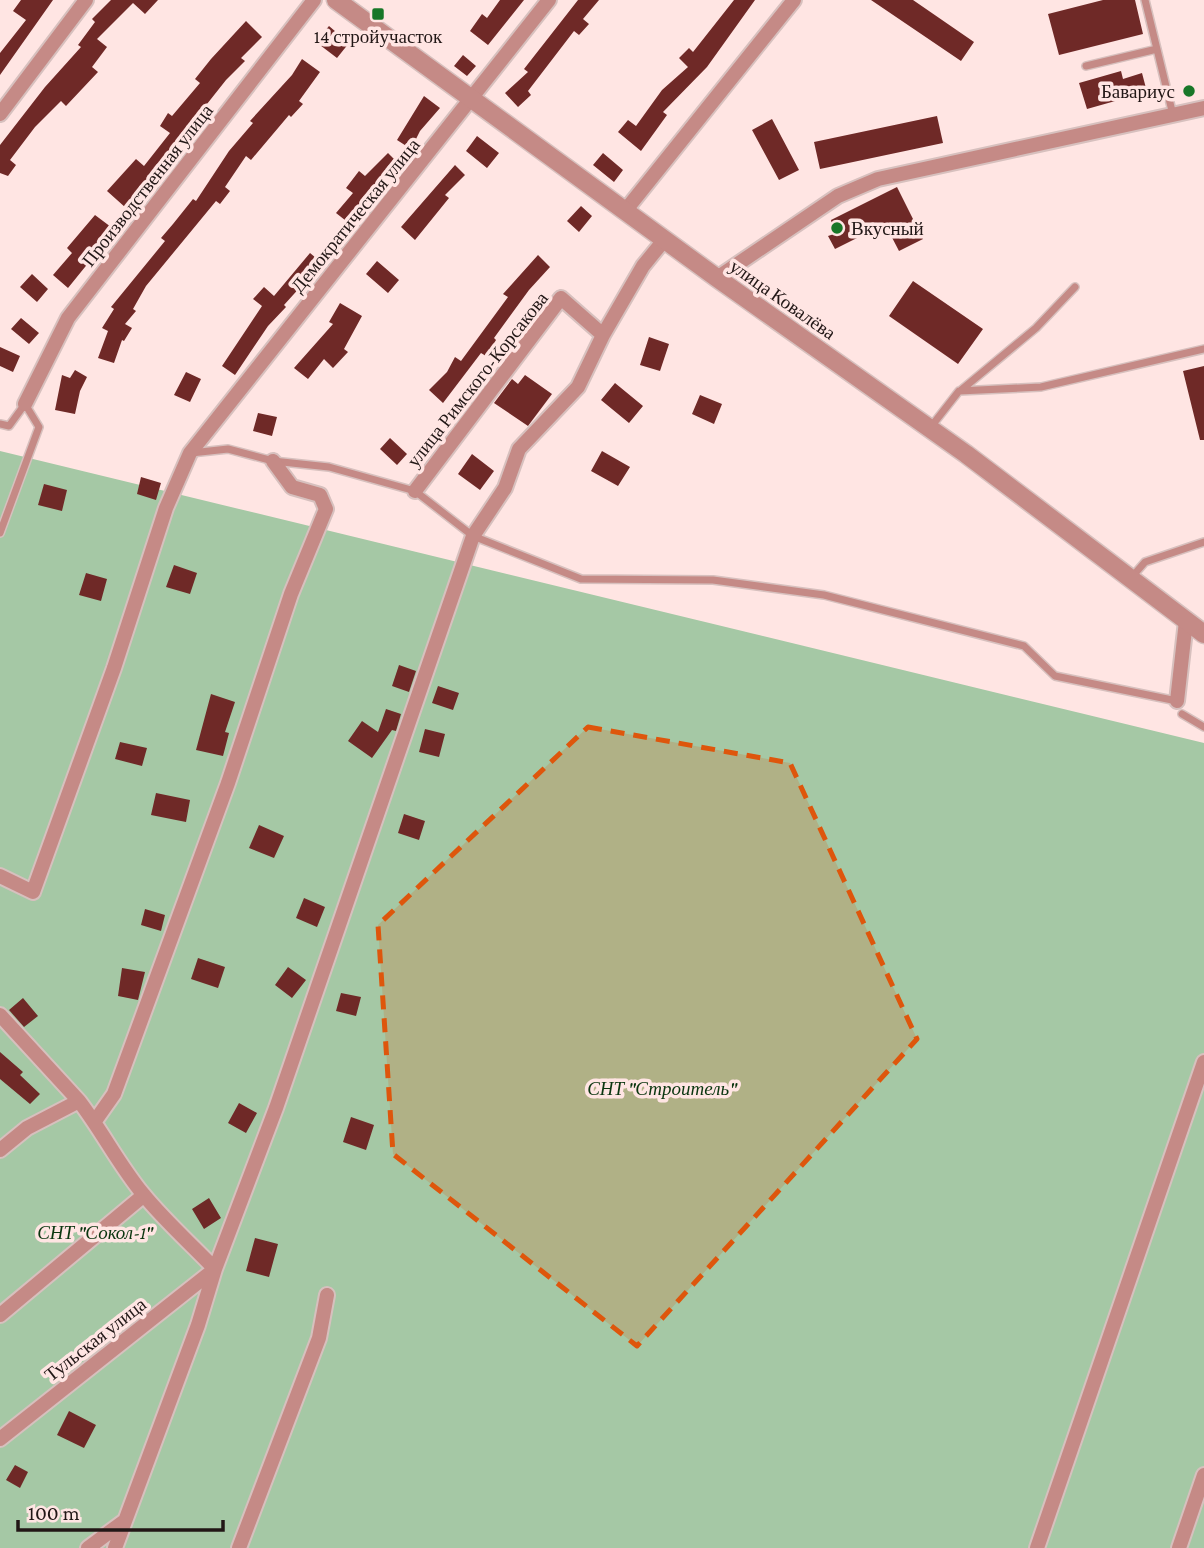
<svg xmlns="http://www.w3.org/2000/svg" width="1204" height="1548" font-family="'Crimson Pro',serif">
  <rect width="100%" height="100%" fill="#ffe5e3"/>
  <path fill="#a5c8a5" d="M0,451L1204,743V1548H0Z"/>
  <path fill="#6f2927" d="M21,0H53L0,75V53L26,20L13,11Z
    M111,0H158L145,14L133,3L97,39L107,47L92,67L98,72L66,106L61,101L35,127L10,160L16,165L8,176L0,173V145L45,87L81,47L78,45L95,22L92,19Z
    M500,0H524L488,45L470,31L482,14L487,18Z
    M578,0H599L583,19L589,24L579,35L574,31L528,91L531,95L518,107L505,93L528,72L524,69Z
    M734,0H755L707,67L663,112L667,115L641,151L618,132L628,120L636,126L662,90L688,67L679,58L689,48L693,52Z
    M871,0H913L974,42L961,61Z
    M1103,0H1135L1143,34L1059,55L1048,14Z
    M246,21L262,37L241,58L245,61L226,80L188,128L191,130L157,178L126,208L107,191L136,159L144,166L170,133L160,126L168,113L172,116L200,83L195,79L211,59Z
    M329,26L349,43L337,58L316,42Z
    M463,55L476,66L467,76L454,66Z
    M302,59L320,72L299,101L303,104L291,117L289,115L251,160L246,156L225,187L230,191L220,204L216,201L146,286L133,309L136,311L125,324L132,328L124,341L122,340L114,363L98,358L108,331L102,328L114,309L111,307L165,241L161,238L173,224L193,199L196,201L229,151L253,123L250,121L292,75Z
    M1121,71L1123,79L1142,73L1147,92L1087,109L1079,83Z
    M424,96L440,108L420,131L411,149L397,140Z
    M937,116L943,143L820,169L814,142Z
    M772,119L799,170L779,180L752,130Z
    M477,136L499,153L487,168L466,151Z
    M388,153L400,165L379,186L350,224L336,213L353,193L346,188L359,171L365,176Z
    M603,153L623,170L614,182L593,165Z
    M455,165L465,175L445,195L449,198L415,240L401,227Z
    M897,187L923,239L899,251L885,224L835,249L828,236L834,234L831,220Z
    M581,206L592,216L579,232L567,221Z
    M95,215L115,230L68,288L53,275L72,253L67,248Z
    M310,253L322,263L284,305L286,307L268,326L235,375L222,366L262,306L253,299L264,287L274,296Z
    M538,255L550,267L529,290L494,338L496,340L486,356L481,353L443,403L429,390L447,372L455,357L461,361L508,297L503,294Z
    M377,261L399,280L388,293L366,274Z
    M32,274L48,289L37,302L20,287Z
    M913,281L983,329L958,364L889,316Z
    M340,303L362,316L344,349L348,352L333,368L324,359L308,379L294,368L333,324L329,322Z
    M21,318L39,333L29,344L11,329Z
    M649,337L669,344L660,371L640,365Z
    M0,347L20,356L13,372L0,366Z
    M1204,366V440H1200L1183,371Z
    M75,370L87,377L80,391L75,414L55,410L62,375L70,378Z
    M186,372L201,379L190,402L174,395Z
    M525,375L552,394L528,426L494,403L512,379L518,384Z
    M615,383L643,406L629,423L601,400Z
    M700,395L722,404L714,424L692,414Z
    M258,413L277,417L272,436L253,431Z
    M390,438L407,454L397,465L380,449Z
    M602,451L630,467L618,486L591,471Z
    M472,454L494,471L480,490L458,474Z
    M141,477L161,483L156,500L137,494Z
    M44,484L67,490L62,511L38,505Z
    M174,565L197,573L190,594L166,587Z
    M86,573L107,579L101,601L79,595Z
    M399,665L416,671L409,692L392,686Z
    M438,686L459,693L453,710L432,703Z
    M211,694L235,702L225,732L229,733L223,756L196,750Z
    M386,709L401,714L396,731L392,730L372,758L348,741L362,721L378,732Z
    M425,729L445,734L439,757L419,752Z
    M120,742L147,748L142,766L115,759Z
    M156,793L190,800L186,822L151,815Z
    M404,814L425,821L419,840L398,833Z
    M259,825L284,836L274,858L249,848Z
    M304,898L325,907L317,927L296,918Z
    M145,909L165,915L161,931L141,925Z
    M198,958L225,967L218,988L191,979Z
    M288,967L306,980L292,998L275,985Z
    M122,968L145,972L138,1000L118,996Z
    M341,993L361,997L356,1016L336,1011Z
    M23,998L38,1016L24,1027L9,1010Z
    M0,1052L23,1072L20,1075L40,1094L30,1104L0,1079Z
    M239,1103L257,1113L246,1133L228,1123Z
    M351,1117L374,1125L366,1150L343,1142Z
    M209,1198L221,1218L204,1229L192,1209Z
    M255,1238L278,1244L269,1277L246,1271Z
    M69,1411L96,1425L84,1448L57,1435Z
    M15,1465L28,1472L20,1488L6,1480Z"/>
  <g fill="none" stroke-linecap="round" stroke-linejoin="round">
    <g stroke="#d7c0be" stroke-width="10">
      <path id="service" d="M1145,0L1173,115
        M1086,66L1157,49
        M960,391L1036,328L1075,287
        M0,424L9,426L25,404L39,427L0,533
        M930,428L959,391L1041,387L1204,349
        M191,453L228,449L273,461L329,467L415,491L473,536L581,579L713,580L824,595L1024,646L1055,676L1177,701
        M1131,578L1145,562L1204,542
        M1182,714L1204,727"/>
    </g>
    <g stroke="#d7c0be" stroke-width="18">
      <path id="minor" d="M0,114L86,0
        M625,211L794,0
        M717,278L838,196L878,179L1204,108
        M25,404L68,318L314,0
        M415,491L561,298L603,335L643,266L665,239
        M1177,701L1186,621
        M0,876L33,892L114,668L166,508L190,453L549,0
        M0,1015L79,1101L27,1128L0,1150
        M79,1101C102,1131 119,1165 143,1194C165,1221 191,1244 215,1269L276,1108L473,536L505,488L519,449L578,387L603,335
        M95,1121L114,1094L228,783L291,594L326,509L320,495L292,487L273,461
        M0,1315L144,1195
        M0,1439L215,1269
        M88,1548L123,1522
        M115,1548L198,1325L215,1269
        M239,1548L319,1338L327,1295
        M1037,1548L1204,1062
        M1179,1548L1204,1475"/>
    </g>
    <g stroke="#d7c0be" stroke-width="21">
      <path id="tertiary" d="M336,0L717,278L966,454L1204,634"/>
    </g>
    <use href="#service" stroke="#c58a86" stroke-width="7"/>
    <use href="#minor" stroke="#c58a86" stroke-width="14"/>
    <use href="#tertiary" stroke="#c58a86" stroke-width="18"/>
  </g>
  <path fill="#de560c" fill-opacity="0.2" stroke="#de560c" stroke-width="5" stroke-dasharray="14 9" stroke-linejoin="round" d="M588,727L790,763L917,1039L637,1346L393,1154L378,925Z"/>
  <g fill="#187728" stroke="#ffe5e3" stroke-width="2.5">
    <rect x="371" y="7" width="14" height="14" rx="3.5"/>
    <circle cx="1189" cy="91" r="7"/>
    <circle cx="837" cy="228" r="7"/>
  </g>
  <g text-anchor="middle" stroke-width="7" stroke-linejoin="round" paint-order="stroke">
    <g font-size="19" fill="#221716" stroke="#ffe5e3">
      <text x="378" y="43">14 стройучасток</text>
      <text x="1175" y="98" text-anchor="end">Бавариус</text>
      <text x="851" y="235" text-anchor="start">Вкусный</text>
    </g>
    <g font-size="19" fill="#221716" stroke="#ffe5e3">
      <text transform="translate(147 185) rotate(-52)" y="7">Производственная улица</text>
      <text transform="translate(355 215) rotate(-51)" y="7">Демократическая улица</text>
      <text transform="translate(783 299) rotate(35)" y="7">улица Ковалёва</text>
      <text transform="translate(477 379) rotate(-52)" y="7">улица Римского-Корсакова</text>
      <text transform="translate(95 1339) rotate(-38)" y="7">Тульская улица</text>
    </g>
    <g font-size="19" font-style="italic" fill="#0b3610" stroke="#ffe5e3">
      <text x="662" y="1095">СНТ "Строитель"</text>
      <text x="95" y="1239">СНТ "Сокол-1"</text>
    </g>
  </g>
  <path d="M18 1520v10h205v-10" fill="none" stroke="#221716" stroke-width="3.5"/>
  <text x="28" y="1520" font-size="21" fill="#221716" stroke="#ffe5e3" stroke-width="5" paint-order="stroke">100 m</text>
</svg>
